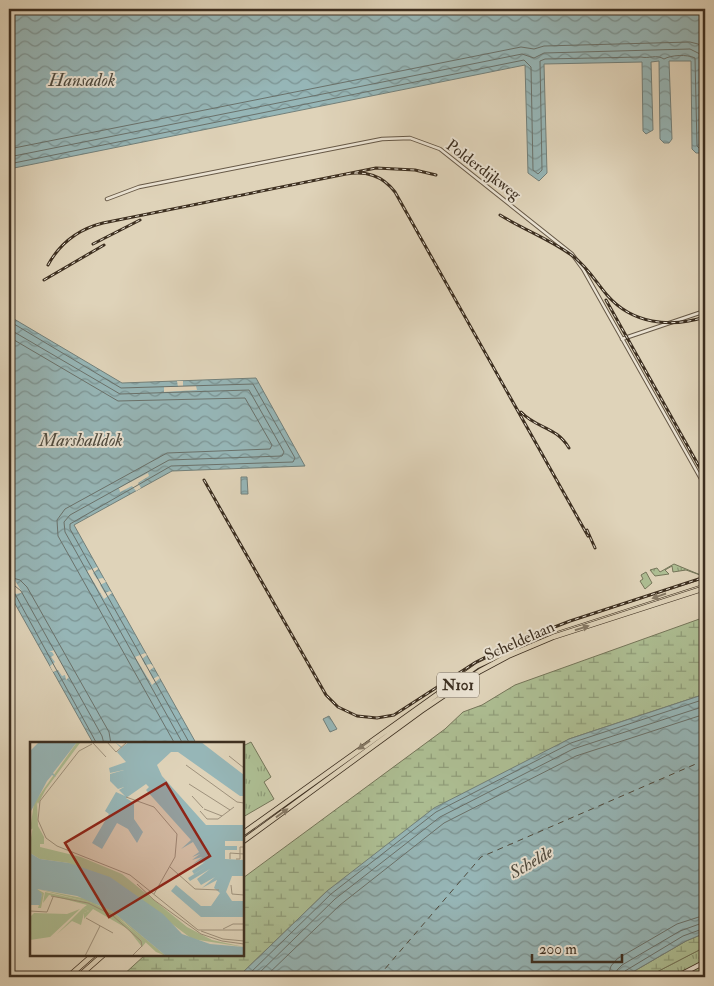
<svg xmlns="http://www.w3.org/2000/svg" width="714" height="986" font-family="'IM FELL Double Pica',serif">
  <defs>
    <pattern id="grass-tufts" width="24" height="20" patternUnits="userSpaceOnUse" patternTransform="scale(1.25)"><rect width="24" height="20" fill="#adbe93"/><path d="M3 7l-1-3M5 7V3M7 7l1-3M15 17l-1-3M17 17v-4M19 17l1-3" fill="none" stroke="#8e9b78"/></pattern>
    <pattern id="wetland-marsh" width="20" height="14" patternUnits="userSpaceOnUse" patternTransform="scale(1.25)"><rect width="20" height="14" fill="#adbe93"/><path d="M1 5h8M5 5V1M11 12h8M15 12V8" fill="none" stroke="#8e9b78"/></pattern>
    <pattern id="water-waves" width="16" height="10" patternUnits="userSpaceOnUse" patternTransform="scale(1.25)"><rect width="16" height="10" fill="#96b6b7"/><path d="M0 5q4-4 8 0t8 0" fill="none" stroke="#7c9494"/></pattern>
  </defs>
  <rect width="100%" height="100%" fill="#dfd3b9"/>
  <filter id="stains"><feTurbulence type="fractalNoise" baseFrequency=".004" numOctaves="4"/><feColorMatrix values="0 0 0 0 .2 0 0 0 0 .09 0 0 0 0 .02 0 0 0 .5 -.17"/></filter>
  <radialGradient id="worn" r=".72"><stop offset=".6" stop-color="#630" stop-opacity="0"/><stop offset="1" stop-color="#630" stop-opacity=".3"/></radialGradient>
  <path fill="url(#grass-tufts)" stroke="#75765a" d="M674,564L703,576L686,570L673,572L672,566L665,570L669,574L655,576L650,570L657,568L660,572Z
    M646,572L652,583L645,589L640,581L643,579L641,575Z
    M251,742L271,777L264,782L274,799L243,817V746Z
    M705,947V969L688,977H647Z"/>
  <path fill="url(#wetland-marsh)" stroke="#75765a" d="M705,617V694L569,739L327,891L238,977H121L145,955H242L243,878L445,729L463,712L482,705L515,685Z
    M705,933V947L647,977H624L686,941Z"/>
  <path fill="url(#water-waves)" stroke="#72807b" d="M9,9H705V60L703,61L705,150L702,153H696L692,149L691,61H669L672,139L669,143H664L660,139L659,61L651,62L653,130L646,134L643,131L642,62L544,64L547,173L539,181L528,173L525,65L9,169Z
    M9,316L122,383L256,378L305,466L172,471L74,525L196,743H93L9,593Z
    M241,477H247L248,494H241Z
    M705,694V933L686,941L624,977H238L327,891L434,808L569,739Z
    M329,716L337,729L330,732L323,719Z"/>
  <path fill="#dfd3b9" d="M177,381H183V386H196L197,390L164,392V387H178Z
    M148,473L149,476L138,483L141,488L136,491L132,486L120,492L119,488Z
    M97,567L98,569L93,573L97,579L103,578L106,582L100,585L105,593L110,591L112,593L104,599L87,571Z
    M9,571L22,592L21,593L16,594L9,583Z
    M54,650L69,677L66,680L65,675L62,676L58,670L53,672L50,666L55,662L51,657L54,655L52,652H49Z
    M145,653L147,655L142,659L145,665L151,664L154,667L149,671L153,679L158,676L160,678L152,685L135,657Z"/>
  <g fill="none" stroke-linecap="round" stroke-linejoin="round">
    <path stroke="#6a726c" stroke-width="1" d="M9,149L521,47L534,49L544,46L690,42L698,44L705,49
      M9,157L522,54L534,58L544,53L690,49L700,54L702,61L703,138L705,141
      M9,164L524,60L531,67L533,170L538,174L542,170L540,61L545,59L641,57C649,59 656,54 664,59C671,55 687,54 695,58L697,146L699,148L705,147
      M9,321L121,388L253,384L295,458L293,462L171,466L70,524V529L190,744
      M9,329L120,394L249,390L284,452L282,456L169,460L70,515L64,522L65,532L183,744
      M9,337L118,401L245,398L272,445L270,449L167,453L65,509L57,520L58,536L175,744
      M9,577L20,580L27,587L109,732L111,744
      M9,585L15,586L21,591L102,736L104,744
      M9,591L15,594L97,744
      M246,977L331,894L436,812L571,743L705,699
      M255,977L335,899L440,817L573,749L705,706
      M265,977L340,905L444,823L576,756L705,714
      M608,977L611,966L617,959L677,924L705,915
      M616,977L617,970L622,965L680,931L705,922
      M622,977L625,971L683,936L705,928"/>
    <path stroke="#4f4a3e" stroke-width="1" stroke-dasharray="6 5" stroke-linecap="butt" d="M378,977L481,857L705,760"/>
    <g stroke="#665846" stroke-width="4.5">
      <path id="street" d="M107,199L139,187L382,139L410,138L440,149L572,254L583,269L705,486
        M622,339L705,311"/>
    </g>
    <g stroke="#3d2f20" stroke-width="5.5">
      <path id="secondary" d="M676,977L705,962"/>
    </g>
    <g stroke="#3d2f20" stroke-width="6">
      <path id="primary" d="M242,834L477,666L550,631L705,581
        M242,842L421,711L480,671L508,656L553,637L705,588
        M68,977L93,955
        M78,977L103,955"/>
    </g>
    <use href="#street" stroke="#eae2d2" stroke-width="2.5"/>
    <use href="#secondary" stroke="#eae2d2" stroke-width="4"/>
    <use href="#primary" stroke="#dfd3b9" stroke-width="4.5"/>
    <g stroke="#3d2f20" stroke-width="3">
      <path id="rail" d="M346,174C366,171 382,175 395,192L588,536
        M500,215C524,230 552,240 574,257C588,268 596,282 607,295C632,324 670,328 705,317
        M93,244L140,220
        M48,265C60,243 79,229 103,223L376,168L415,170L436,175
        M44,280L104,245
        M606,300L705,477
        M521,412C537,429 556,426 569,448
        M204,480L326,695L338,707L357,716L377,718L394,715L476,662L516,642L570,621L705,577
        M587,530L595,548
        M700,977L705,975"/>
    </g>
    <use href="#rail" stroke="#eae2d2" stroke-width="1" stroke-dasharray="4" stroke-linecap="butt"/>
  </g>
  <defs><path id="oneway-solid" d="M-6-.8H1V-3.2L6.5 0L1 3.2V.8H-6Z" transform="scale(1.25)"/></defs>
  <g fill="#867965">
    <use href="#oneway-solid" transform="translate(659 596) rotate(161)"/>
    <use href="#oneway-solid" transform="translate(582 628) rotate(-18)"/>
    <use href="#oneway-solid" transform="translate(364 745) rotate(144)"/>
    <use href="#oneway-solid" transform="translate(282 813) rotate(-36)"/>
  </g>
  <g text-anchor="middle" stroke-width="4" stroke-linejoin="round" paint-order="stroke">
    <rect fill="#eae2d2" stroke="#716555" stroke-width="1" x="437" y="672.5" width="42" height="25" rx="4"/>
    <g font-size="15" font-weight="bold" fill="#3d2f20">
      <text x="458" y="690">N101</text>
    </g>
    <g font-size="16" fill="#3d2f20" stroke="#eae2d2">
      <text transform="translate(484 169) rotate(37)" y="6">Polderdijkweg</text>
      <text transform="translate(519 640) rotate(-24)" y="6">Scheldelaan</text>
    </g>
    <g font-size="18" font-style="italic" fill="#4f4a3e" stroke="#eae2d2">
      <text x="82" y="86">Hansadok</text>
      <text x="81" y="446">Marshalldok</text>
      <text transform="translate(531 862) rotate(-30)" y="6">Schelde</text>
    </g>
  </g>
  <g transform="translate(30 742)">
    <rect width="214" height="214" fill="#dfd3b9"/>
    <path d="M7,59L8,84L14,95V102H0ZM15,150L64,161L85,173L116,200L112,205L98,187L63,167L54,177V171L59,169L53,166L57,163L19,153L13,161ZM50,167L20,195L0,198V175L4,171L37,172Z" fill="#adbe93"/>
    <path d="M53,166L59,169L54,171L51,183L42,179L27,192Z" fill="#adbe93"/>
    <path d="M47,0H56L50,1L16,47L8,62L7,60L4,86L0,88L4,61ZM0,102H10V105L51,115L92,132L157,185L182,198L214,205L162,197L108,156L39,121L10,117L0,111ZM7,147L14,151L11,166H8L12,152L7,150L5,148L7,147L57,157L82,169L136,214L126,210L94,180L67,162Z" fill="#adbe93"/>
    <path d="M9,0H47L23,31L26,35L22,33L17,39L0,71V9ZM85,0L92,5L99,0H171L214,33V54H210L148,10H141L127,23L132,34L176,83H214V99H195V104H207V108H195V117L214,118V134H202L196,150L202,159H214V175H171L141,149L146,143L171,164H181L190,151L184,146L187,138L172,146L185,135L171,143L167,137L180,127L160,139L158,136L177,124L164,132L162,129L175,120L164,124L173,117L163,122L172,115L162,118L170,112L162,115L169,110L163,100L151,107L161,98L116,48L119,45L116,42L96,56L104,61V77L113,90L107,101L98,87L87,81L72,107L62,101L79,72L75,69L86,50L95,54L89,48L94,45L88,47L80,39V32L94,28L80,31L79,26L96,20L87,10L91,6ZM0,111L10,117L39,121L80,135L133,172L152,192L180,202L214,205V214H136L82,169L47,154L7,147L12,152L10,163H1Z" fill="#96b6b7"/>
    <path fill="none" stroke="#96b6b7" stroke-width="2.5" d="M0,25L24,0M7,153L4,147L15,132L78,143L164,207L191,214"/>
    <path fill="none" stroke="#9e917c" stroke-width="1" d="M77,0L86,10L97,0M63,1L76,15M62,2L49,9L10,59L8,78L16,96L27,104L100,133L168,188H214M199,14L214,26M156,23L207,60L214,61M159,42L200,68M162,54L173,66M96,55L124,65L147,92L145,115L124,152M174,67L192,74M170,69L177,77H188L204,65M200,117V111L214,112M206,117H210V105H214M140,125L165,147L189,148M107,142L124,158L171,192L192,199L214,202M201,143L202,152L214,153M21,154L58,161L82,173L111,199L112,204L102,214M0,169L17,170L23,155M56,176L83,191M193,187L203,182H214M171,189L193,197L214,199M55,214L70,184"/>
    <path fill="#8f2418" fill-opacity="0.15" stroke="#8f2418" stroke-width="2.5" d="M136,41L180,114L79,175L35,101Z"/>
    <rect width="214" height="214" fill="none" stroke="#3d2f20" stroke-width="2.5"/>
  </g>
  <rect width="714" height="986" fill="none" stroke="#dfd3b9" stroke-width="30"/>
  <rect x="10" y="10" width="694" height="966" fill="none" stroke="#3d2f20" stroke-width="2.5"/>
  <rect x="15" y="15" width="684" height="956" fill="none" stroke="#3d2f20"/>
  <path d="M532 954v8h90v-8" fill="none" stroke="#3d2f20" stroke-width="2.5"/>
  <text x="539" y="954" font-size="15" fill="#3d2f20" stroke="#eae2d2" stroke-width="4" paint-order="stroke">200 m</text>
  <rect width="100%" height="100%" filter="url(#stains)"/>
  <rect width="100%" height="100%" fill="url(#worn)"/>
</svg>
